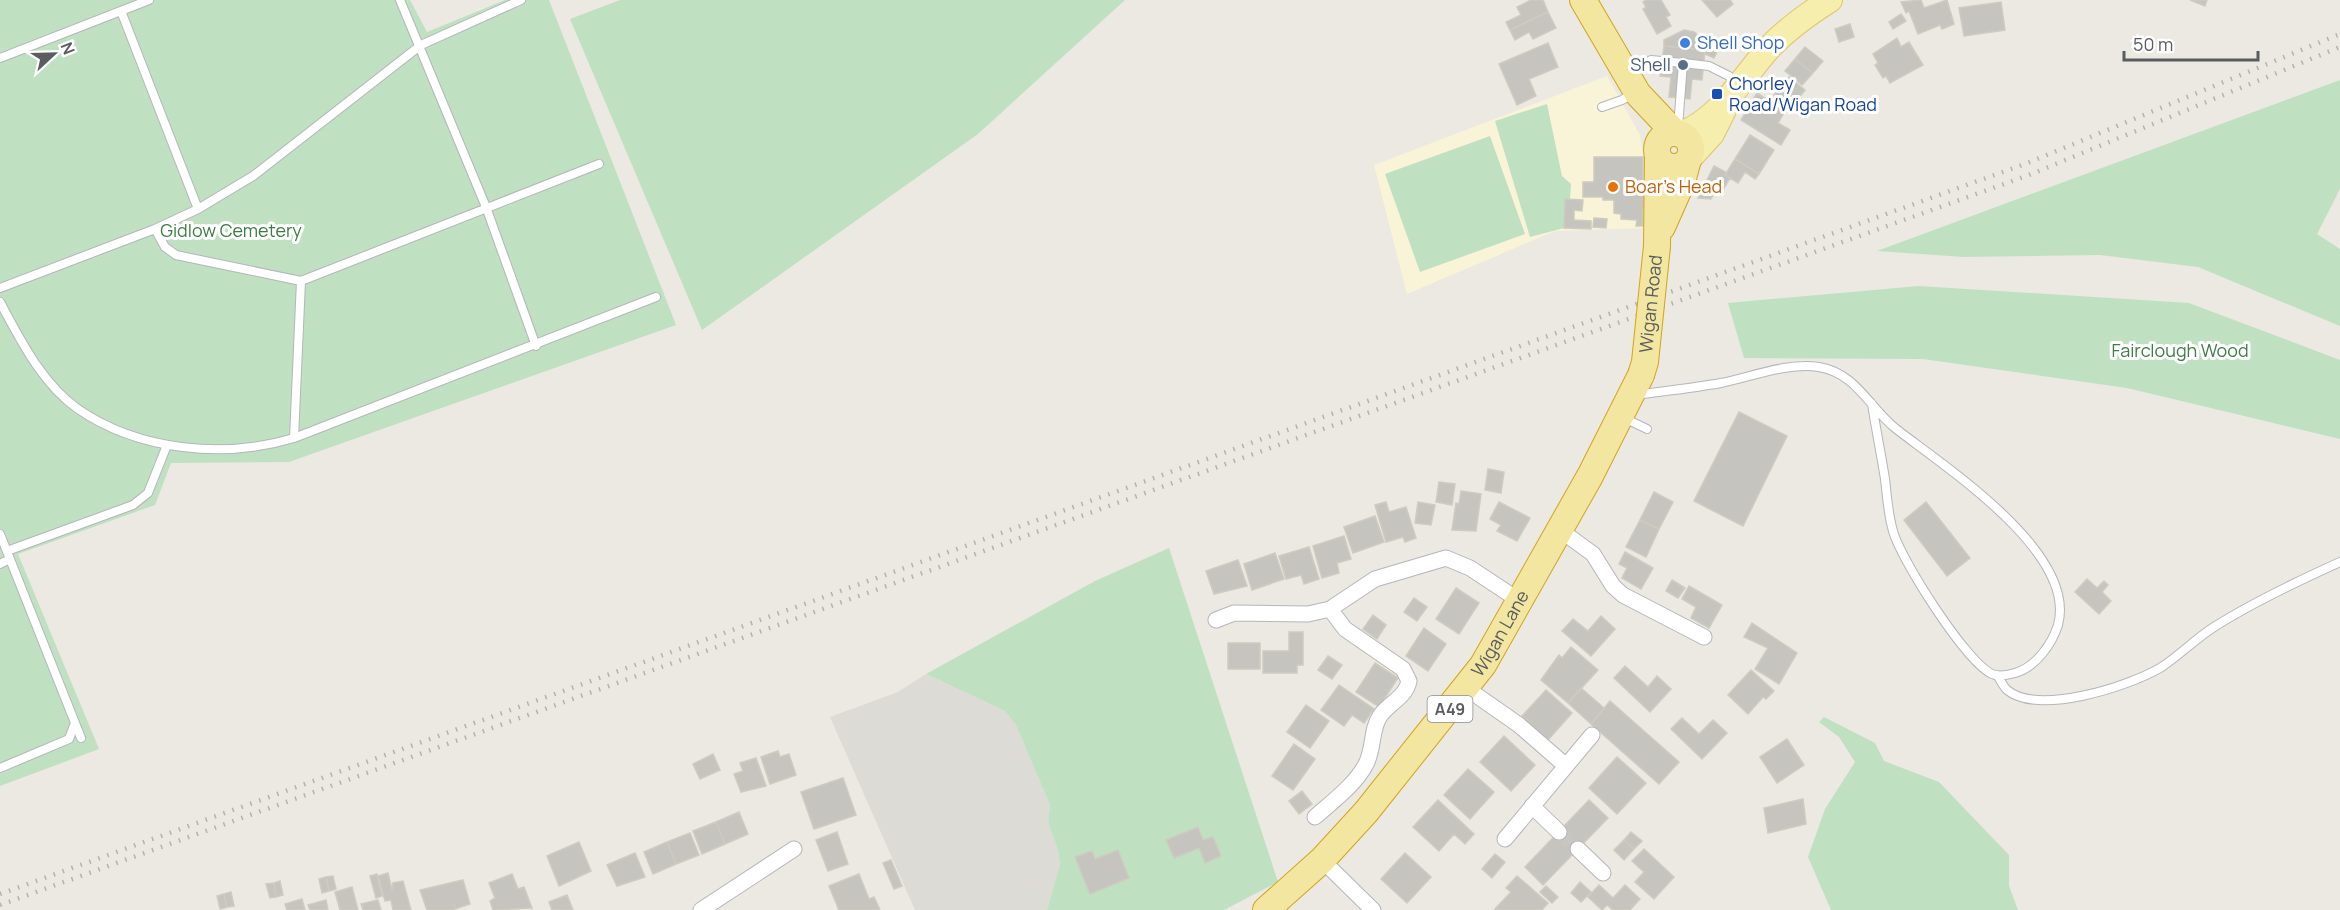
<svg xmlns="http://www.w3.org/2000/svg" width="2340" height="910" font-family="Manrope,sans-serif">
  <rect width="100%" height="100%" fill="#ebe9e1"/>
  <path fill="#f9f3d8" d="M1607,76L1640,135L1649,192L1647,228L1555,231L1407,294L1374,165Z"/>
  <path fill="#dcdbd5" d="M926,674L1005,711L1016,725L1050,805L1048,822L1058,850L1060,864L1047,910H915L830,717L898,692Z"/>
  <path fill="#c0e0c2" d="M0,0H410L427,32L505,0H549L676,325L289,462L171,463L155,505L18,554L99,749L0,786Z
    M620,0H1125L978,134L702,330L570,19Z
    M2340,80V189L2317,234L2340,249V326L2198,267L2100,255L1964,257L1877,251Z
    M1547,104L1562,176L1571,184L1570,199H1565L1564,228L1530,237L1495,121Z
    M1490,136L1525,234L1420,272L1385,174Z
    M1919,286L2189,303L2340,360V439L2127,388L1923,359L1744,358L1728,303Z
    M1169,548L1278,882L1224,910H1047L1060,864L1058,850L1048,822L1050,805L1016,725L1005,711L926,674L1095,581Z
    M1824,717L1875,743L1884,761L1939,782L2009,855V886L2018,910H1831L1808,857L1825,809L1855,762L1839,737L1819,722Z"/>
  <path fill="#c6c4be" stroke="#cecbc0" stroke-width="1.5" d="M1531,0H1543L1548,12L1510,30L1506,22L1521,15L1517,7Z
    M1646,0H1661L1670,15L1666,17L1671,26L1657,34L1643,9L1646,7L1643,2Z
    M1702,0H1730L1733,4L1717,17Z
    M1921,0L1924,8L1947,0L1954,24L1942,29L1940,25L1918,34L1909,11L1906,13L1901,2Z
    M2190,0H2207L2205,6Z
    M2001,2L2005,30L1964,36L1959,8Z
    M1548,12L1556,28L1533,39L1529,32L1515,40L1510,30Z
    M1901,14L1906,21L1893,29L1889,22Z
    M1850,24L1854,37L1839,42L1835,29Z
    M1684,30L1694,32L1717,52L1714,58L1705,54V50L1664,46V40Z
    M1897,38L1901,47L1909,42L1923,65L1890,83L1886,76L1883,78L1875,65L1878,63L1873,54Z
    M1548,43L1558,67L1529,79L1536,96L1517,105L1499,64Z
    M1664,46L1705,50L1702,80L1692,79L1690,99L1669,97L1671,77L1660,76Z
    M1805,47L1823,61L1813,73L1795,59Z
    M1795,59L1813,73L1802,85L1785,71Z
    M1789,77L1805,90L1796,101L1780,88Z
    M1780,88L1796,101L1787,112L1771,99Z
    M1757,93L1785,111L1778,123L1790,130L1781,145L1741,120Z
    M1750,135L1774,150L1759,174L1735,159Z
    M1594,157H1643V192H1649V208H1643V226H1636L1637,220L1621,219V214L1614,213V200H1603V197H1583V182H1594Z
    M1735,159L1759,174L1755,179L1745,172L1738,183L1725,175Z
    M1714,166L1727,173L1725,175L1730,178L1720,195L1715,192L1711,199L1698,198Z
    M1565,199L1583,200L1582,211L1574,210V220L1591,221V229L1564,228Z
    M1594,218L1607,219L1606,228L1593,227Z
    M1739,412L1787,436L1743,526L1694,501Z
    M1488,469L1504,472L1501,493L1485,490Z
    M1439,482L1455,484L1452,505L1436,502Z
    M1461,491L1481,494L1476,531L1452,530L1456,503L1459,504Z
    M1654,492L1673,502L1659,529L1640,520Z
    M1386,502L1389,512L1406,507L1416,538L1405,542L1403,537L1386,542L1375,505Z
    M1418,502L1435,505L1431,525L1415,523Z
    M1499,502L1530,518L1517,541L1497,531L1501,525L1490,519Z
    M1926,502L1970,558L1947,576L1904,520Z
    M1375,516L1384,542L1353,553L1344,527Z
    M1640,520L1659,529L1646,557L1626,547Z
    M1344,536L1351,559L1337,563L1339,573L1322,578L1313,546Z
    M1309,547L1319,579L1304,584L1301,575L1286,579L1279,556Z
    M1625,552L1653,568L1641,589L1622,578L1627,568L1619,564Z
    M1275,553L1284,579L1252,590L1244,564Z
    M1238,560L1247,586L1214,594L1206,571Z
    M2087,579L2097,588L2104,581L2108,585L2102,592L2111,601L2099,614L2075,592Z
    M1672,580L1685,588L1678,598L1666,591Z
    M1689,586L1722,605L1709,628L1691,618L1696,607L1682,599Z
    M1456,588L1479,603L1459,634L1436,619Z
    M1414,598L1427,607L1417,621L1404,612Z
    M1373,615L1386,625L1377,639L1363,629Z
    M1601,616L1615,629L1591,656L1562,631L1573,619L1588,631Z
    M1752,623L1797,653L1779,684L1755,669L1768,648L1744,637Z
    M1424,628L1446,644L1428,671L1406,656Z
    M1289,632H1303V665H1297V673H1263V651H1289Z
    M1228,643H1260V669H1228Z
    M1571,647L1598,670L1568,703L1541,680L1559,655L1562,658Z
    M1328,656L1342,665L1332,679L1318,670Z
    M1375,663L1398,678L1379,707L1356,692Z
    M1625,666L1648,687L1657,676L1671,689L1650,712L1614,678Z
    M1751,670L1774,691L1766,699L1763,697L1748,714L1728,695Z
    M1339,685L1374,709L1364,723L1352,715L1344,726L1321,710Z
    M1581,688L1604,708L1591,724L1568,703Z
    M1546,690L1572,713L1548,740L1522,716Z
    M1610,701L1679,762L1659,784L1591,724Z
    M1306,705L1329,721L1310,748L1287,732Z
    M1682,718L1699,734L1713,720L1727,733L1702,759L1671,729Z
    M1504,736L1535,765L1511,791L1480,762Z
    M1787,739L1804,765L1777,783L1760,757Z
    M1294,744L1315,759L1293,790L1272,776Z
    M778,751L780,757L789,754L796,775L770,784L761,757Z
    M713,754L720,770L700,779L693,764Z
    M1617,757L1646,783L1617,814L1589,788Z
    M756,758L766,786L741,792L734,774L743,771L740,763Z
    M1468,769L1494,792L1470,819L1444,795Z
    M843,778L856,815L814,829L801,792Z
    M1302,791L1312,804L1299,814L1289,801Z
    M1803,799L1806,824L1768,833L1764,808Z
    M1438,800L1474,834L1465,844L1454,834L1439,851L1413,827Z
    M1589,800L1608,818L1543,885L1525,867Z
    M739,812L748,834L725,844L716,822Z
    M716,822L725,844L702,854L693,831Z
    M1198,827L1203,840L1213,837L1221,856L1205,863L1199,848L1174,858L1166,840Z
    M837,832L848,864L828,871L816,840Z
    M1631,832L1642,841L1634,849L1624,840Z
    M690,833L699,855L676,864L667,842Z
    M1624,840L1634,849L1624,860L1614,850Z
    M579,842L591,871L559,886L547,856Z
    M667,842L676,864L653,874L644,852Z
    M1644,849L1674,877L1654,899L1635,882L1644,872L1632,861Z
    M1118,850L1129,878L1090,894L1075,857L1092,851L1095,859Z
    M635,853L645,877L617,886L607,865Z
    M1405,853L1431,877L1407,903L1381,879Z
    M1495,854L1505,862L1492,878L1482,869Z
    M891,860L902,886L894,889L883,863Z
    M388,873L392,890L393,883L403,881L411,910H393L391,900L385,901L378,876Z
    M377,874L382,896L376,898L370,876Z
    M512,874L518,889L524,887L532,908L493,910L490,901L495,898L489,883Z
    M859,874L869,899L874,897L880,910H839L829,886Z
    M333,876L336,889L329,891L326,877Z
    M1517,876L1548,903L1542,910H1494L1511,892L1506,888Z
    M326,877L329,891L322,893L319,879Z
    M463,880L470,904L452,910H427L420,890Z
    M280,881L283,895L276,897L274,883Z
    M1580,882L1591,892L1581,902L1571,893Z
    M274,883L276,897L270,898L266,884Z
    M1599,885L1613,898L1625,885L1640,899L1630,910H1613L1607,905L1602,910L1588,897Z
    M1546,886L1558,897L1552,903L1540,892Z
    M352,887L358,910H340L335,892Z
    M231,892L234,906L227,907L224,894Z
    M224,894L227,907L220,909L217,896Z
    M567,895L573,910H552L549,902Z
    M302,899L305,910H287L285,904Z
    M326,900L328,910H310L308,905Z
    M378,900L381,910H363L361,904Z"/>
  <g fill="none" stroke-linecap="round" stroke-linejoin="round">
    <path stroke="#c7c6c1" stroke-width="15" stroke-dasharray="15 8" stroke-linecap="butt" d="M1559,832L1578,849"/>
    <g stroke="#b4b6ba" stroke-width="10">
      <path id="service" d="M400,0L486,207L536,346
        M121,11L198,209
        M0,58L149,0
        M1630,72L1651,60L1683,63L1709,66L1729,76L1737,84
        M1602,107L1622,100L1632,94
        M1678,127L1683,63
        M155,229L165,247L176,255L301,281
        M0,288L155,229L198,209L253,176L421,45L521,0
        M0,302C20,339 42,384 78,409C139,451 225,459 294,438L656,297
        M1636,395C1665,391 1693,388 1721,383C1751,377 1788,362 1819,367C1856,373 1869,407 1895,428C1942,465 2078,552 2058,625C2052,644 2036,667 2015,673C2008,675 1999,677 1992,674C1966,662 1901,560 1893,531C1888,514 1887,496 1885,479C1881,454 1876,429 1872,404
        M1624,418L1647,429
        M294,438L301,281L599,164
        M0,534L81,738
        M7,551L133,505L148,493L167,445
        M0,564L10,559
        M1997,675C2000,679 2003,686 2007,690C2039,716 2129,686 2160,668C2179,656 2195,639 2214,627C2253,602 2298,581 2340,562
        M0,768L69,739L75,723"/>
    </g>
    <g stroke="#b4b6ba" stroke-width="17">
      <path id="minor" d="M1560,530L1593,554L1613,586L1623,595L1704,637
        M1216,620L1234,613L1308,614L1330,609L1375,579L1446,558L1470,568L1520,601
        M1466,688L1519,725L1566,766
        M1532,806L1559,832
        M1315,817C1333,801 1355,785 1366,764C1374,749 1371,729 1380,716C1389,703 1406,697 1409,681L1403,669L1345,629L1330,609
        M1505,839L1592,735
        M1578,849L1603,873
        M1322,860L1373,910
        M701,910L794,849"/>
    </g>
    <g stroke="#e0c665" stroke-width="26">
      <path id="primary" d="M1681,134C1721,118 1741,79 1769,48C1787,29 1808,14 1830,0
        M1690,158L1712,134L1724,110"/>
    </g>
    <g stroke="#d2a51a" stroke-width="28">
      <g id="trunk">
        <path d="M1583,0L1638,94L1675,133"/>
        <circle cx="1674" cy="150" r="17"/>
        <path d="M1662,227L1682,182L1687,163"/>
        <path d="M1657,246L1658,157"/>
        <path id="s1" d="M1266,910L1322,860L1366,812L1483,665L1590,476L1641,375"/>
      </g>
    </g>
    <use href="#service" stroke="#fff" stroke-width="8"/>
    <use href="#minor" stroke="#fff" stroke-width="15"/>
    <use href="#primary" stroke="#f5eeac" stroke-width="24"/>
    <use href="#trunk" stroke="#f2e6a0" stroke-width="26"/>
    <path stroke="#b1b2b2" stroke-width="4.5" stroke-dasharray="1.5 8" stroke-linecap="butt" d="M0,894L2025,164L2340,34
      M0,905L2029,175L2340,47"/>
    <g stroke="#d2a51a" stroke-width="28" stroke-linecap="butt">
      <g id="trunk-bridge">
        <path id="s2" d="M1641,375L1645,362L1657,246"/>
      </g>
    </g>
    <use href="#trunk-bridge" stroke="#f2e6a0" stroke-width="26"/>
  </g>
  <circle fill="#3f7fe0" stroke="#fff" stroke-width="2" cx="1685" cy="43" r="6"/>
  <circle fill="#5c6f8a" stroke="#fff" stroke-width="2" cx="1683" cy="65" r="6"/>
  <rect fill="#1a4fb4" stroke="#fff" stroke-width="2" x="1711" y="88" width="12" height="12" rx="3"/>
  <circle fill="#e8710a" stroke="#fff" stroke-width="2" cx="1613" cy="187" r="6"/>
  <g text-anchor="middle" stroke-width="6" stroke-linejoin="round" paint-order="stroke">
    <rect fill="#fff" stroke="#8c8d90" stroke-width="1.5" x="1427.5" y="696" width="45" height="26" rx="4.5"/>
    <g font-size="16" font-weight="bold" fill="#5a5c60">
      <text x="1450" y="715">A49</text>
    </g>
    <g font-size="18" fill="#366cbe" stroke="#fff" text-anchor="start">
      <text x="1697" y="49">Shell Shop</text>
    </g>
    <g font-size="18" fill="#4e5e75" stroke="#fff" text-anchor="end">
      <text x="1671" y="71">Shell</text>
    </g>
    <g font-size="18" fill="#164399" stroke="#fff" text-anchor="start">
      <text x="1729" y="90">Chorley<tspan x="1729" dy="21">Road/Wigan Road</tspan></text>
    </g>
    <g font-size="18" fill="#c56008" stroke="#fff" text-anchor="start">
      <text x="1625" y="193">Boar's Head</text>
    </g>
    <g font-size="18" fill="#3d7c44" stroke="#fff">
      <text x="231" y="237">Gidlow Cemetery</text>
      <text x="2180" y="357">Fairclough Wood</text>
    </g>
    <g font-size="18" fill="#5a5c60" stroke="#fff">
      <text dy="6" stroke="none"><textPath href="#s2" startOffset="72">Wigan Road</textPath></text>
      <text dy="6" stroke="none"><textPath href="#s1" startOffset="364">Wigan Lane</textPath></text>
    </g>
  </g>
  <g transform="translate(54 54) rotate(68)" stroke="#ffffff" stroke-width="4.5" paint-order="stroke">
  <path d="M0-4.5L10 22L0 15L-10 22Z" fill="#5a5c60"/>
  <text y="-9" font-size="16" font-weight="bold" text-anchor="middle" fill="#5a5c60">N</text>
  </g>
  <path d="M2124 51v9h134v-9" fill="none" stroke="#5a5c60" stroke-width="3"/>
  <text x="2133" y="51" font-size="18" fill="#5a5c60" stroke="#ffffff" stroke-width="4.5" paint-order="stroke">50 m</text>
</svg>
